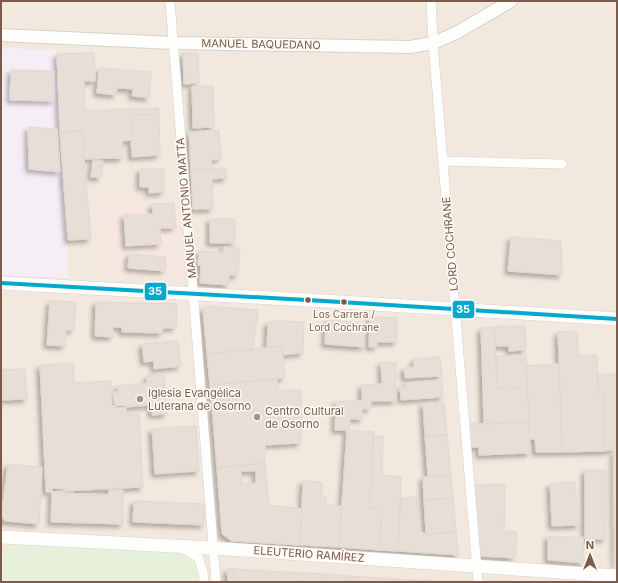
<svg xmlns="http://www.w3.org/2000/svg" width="618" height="583" font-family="Inter,sans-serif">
  <defs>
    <filter id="shadow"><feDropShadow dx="-3.5" dy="3.5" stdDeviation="2" flood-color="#0004"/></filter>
  </defs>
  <rect width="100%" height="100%" fill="#f9f5f0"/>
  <path fill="#f2e8de" d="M1,1H617V582H1Z"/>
  <path fill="#f6e8e1" d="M177,201L184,279L104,276L99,203Z"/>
  <path fill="#f6eef6" d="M1,48L56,50L69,278L1,275Z"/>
  <path fill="#e7f0db" d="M12,544L181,549L195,560L198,571L199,582H1V557L5,549Z"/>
  <path fill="#e6ded7" stroke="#e2d8d2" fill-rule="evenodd" filter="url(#shadow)" d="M94,53L95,81H84L85,111L158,108L159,114L133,115V140L122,141L123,158L84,159L83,131L60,132L57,54Z
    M183,53H198L199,83L184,84Z
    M99,68L151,72L149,98L132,96L133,89L117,88L116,95L97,93Z
    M11,70L54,71V101L10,100Z
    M192,86H213L214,127L193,128Z
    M159,114L160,155L132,157L131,140H133V115Z
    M28,127L57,129L60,172L29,169Z
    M219,130L221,159L211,160L212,169L191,170L189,132Z
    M83,131L84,159L91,239L68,240L60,132Z
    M93,160L103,161L101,178L91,177Z
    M226,168L227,178L212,179L213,209H193L191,170Z
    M140,169H164V192L149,193V187H140Z
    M174,203L176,228H160L161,244L126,246L124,215L153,214L152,204Z
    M210,219H235V243H210Z
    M511,237L561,241L562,275L508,271Z
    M224,247L240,248L238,275H229V285L200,283L201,265H198L199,251L223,253Z
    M129,254L166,257L165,271L128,268Z
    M50,301L76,302L74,330H66L65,346L47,345Z
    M96,302L177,304L176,328H163L162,333L122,332V327H113V337L95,336Z
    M206,306L258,310L253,349L207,354L203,310Z
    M370,317L397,318V342H377V347H369Z
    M326,320L365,323L364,347L325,344Z
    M280,321L304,322L303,353L282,355V346L267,347L268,322Z
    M525,326L526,350L509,351V346H495L494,327Z
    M494,327L497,389L527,388L529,422L484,424L481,328Z
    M577,331L578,356L597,355L598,395H604L605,451L562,452L558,332Z
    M178,341L181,366L154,369V361L144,362L142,344Z
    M282,346L285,378L210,385L207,354Z
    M526,355L527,388L497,389L496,356Z
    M440,357L442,376L405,378L404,368L414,367V359Z
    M381,362L396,363V401H371L370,409H362L363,419H350L349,430H335L336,401H362V385L382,384Z
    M73,363L74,383L111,381L112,406L126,405V415L139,414L143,487L46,492L40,365Z
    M559,364L562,452H536L535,439H530L526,366Z
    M25,369L27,399L1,400V370Z
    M617,374V436L615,449L605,451L604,395H598L597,375Z
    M164,375L167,414L152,415L151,405L115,408L113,392H118L117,386L147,383V376Z
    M277,379L278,390H301V443L265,445V463L217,468L210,385Z
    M442,380L443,397L401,400L400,387H406V383Z
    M444,402L447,435L425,436L423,404Z
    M529,422L530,453L479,455V447H469L468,424Z
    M196,426L199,471L155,474L152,429Z
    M347,430L374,432L369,508L382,509L379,550L339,547Z
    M447,435L451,475L428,477L425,436Z
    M374,436H383L382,475L401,477L398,551L379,550L382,509L369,508Z
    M617,451V565H615L614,496V452Z
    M265,463L269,505L302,509L300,545L232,541L222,534L217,468ZM241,471H256V483L241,484Z
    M8,464L42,467L39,524L5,521L1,516Z
    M585,470H606V539H585Z
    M451,475L453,498L424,500L423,477Z
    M303,481L322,482V497H326V505L342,506L339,547L300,545Z
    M575,482L579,525L552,526L550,484Z
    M505,484L504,531L517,532L515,558L480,556L475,485Z
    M52,488L65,489V493L108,495L109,490H123V524L51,522Z
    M417,497L421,532L426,534L456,532L459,555L398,551L401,498Z
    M453,498L456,532L426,534L424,500Z
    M134,501L205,504L204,525L133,522Z
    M548,536L564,537H583L584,563L548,560Z
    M227,569H234V582H228Z
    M234,569L300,573L299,582H234Z
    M300,573L325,574V582H299Z
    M325,574L350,576V582H325Z
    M350,576L380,578L381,582H350Z
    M380,578L416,580L415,582H381Z
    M416,580H432V582H415Z"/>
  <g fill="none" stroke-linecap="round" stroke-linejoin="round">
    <g stroke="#d7d1cb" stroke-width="10">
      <path id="minor" d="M170,1L216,582
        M431,1L433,43L478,582
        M443,161L562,164
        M182,548L198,557L203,572L204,582"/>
    </g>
    <g stroke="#d7d1cb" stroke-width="14">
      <path id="tertiary" d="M1,35L173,43L410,47L433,43L456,33L511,1"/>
    </g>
    <g stroke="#d9d2cb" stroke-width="14">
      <path id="secondary" d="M1,283L324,301L617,319
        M1,537L213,548L617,576"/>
    </g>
    <use href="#minor" stroke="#fefefd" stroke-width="9"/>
    <use href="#tertiary" stroke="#fefefd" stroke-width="12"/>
    <use href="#secondary" stroke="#fefefd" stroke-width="13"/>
    <g stroke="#fffaf3" stroke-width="7">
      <path id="bus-1" d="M1,283L324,301L617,319"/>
    </g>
    <use href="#bus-1" stroke="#00a9ce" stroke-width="4"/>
  </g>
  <g fill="#7a5c4d" stroke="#fffaf3" stroke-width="1.5">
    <circle cx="308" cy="300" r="3.5"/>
    <circle cx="344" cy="302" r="3.5"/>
  </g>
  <g fill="#a69286" stroke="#fffaf3" stroke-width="1.5">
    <circle cx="140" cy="399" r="4"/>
    <circle cx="257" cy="417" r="4"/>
  </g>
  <g text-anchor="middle" stroke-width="3" stroke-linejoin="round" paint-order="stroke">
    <g font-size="10" fill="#7a5c4d" stroke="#fffaf3">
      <text x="344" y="318">Los Carrera /<tspan x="344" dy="13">Lord Cochrane</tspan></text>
    </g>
    <g font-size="11" fill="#7a5c4d" stroke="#fffaf3">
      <text transform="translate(261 44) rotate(1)" y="4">MANUEL BAQUEDANO</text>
      <text transform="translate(186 208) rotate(-95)" y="4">MANUEL ANTONIO MATTA</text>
      <text transform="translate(450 244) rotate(-95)" y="4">LORD COCHRANE</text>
      <text transform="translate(309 554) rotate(4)" y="4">ELEUTERIO RAMÍREZ</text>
    </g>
    <g font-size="11" fill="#7a5c4d" stroke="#fffaf3" text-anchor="start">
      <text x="148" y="397">Iglesia Evangélica<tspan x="148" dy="13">Luterana de Osorno</tspan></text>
      <text x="265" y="415">Centro Cultural<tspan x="265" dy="13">de Osorno</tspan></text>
    </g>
  </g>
  <g stroke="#fffaf3" stroke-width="1.5">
    <rect x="144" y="282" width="23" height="19" rx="4" fill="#00a9ce"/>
    <rect x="452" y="300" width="23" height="19" rx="4" fill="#00a9ce"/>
  </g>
  <g font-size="11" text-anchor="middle" font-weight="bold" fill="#fff">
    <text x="155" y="295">35</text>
    <text x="463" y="313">35</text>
  </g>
  <rect width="618" height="583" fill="none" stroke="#7a5c4d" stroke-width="4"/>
  <g transform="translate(590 555)" stroke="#fffaf3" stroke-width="3" paint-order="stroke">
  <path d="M0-3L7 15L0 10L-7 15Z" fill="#7a5c4d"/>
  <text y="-6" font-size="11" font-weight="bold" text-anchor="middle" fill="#7a5c4d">N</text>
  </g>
</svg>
